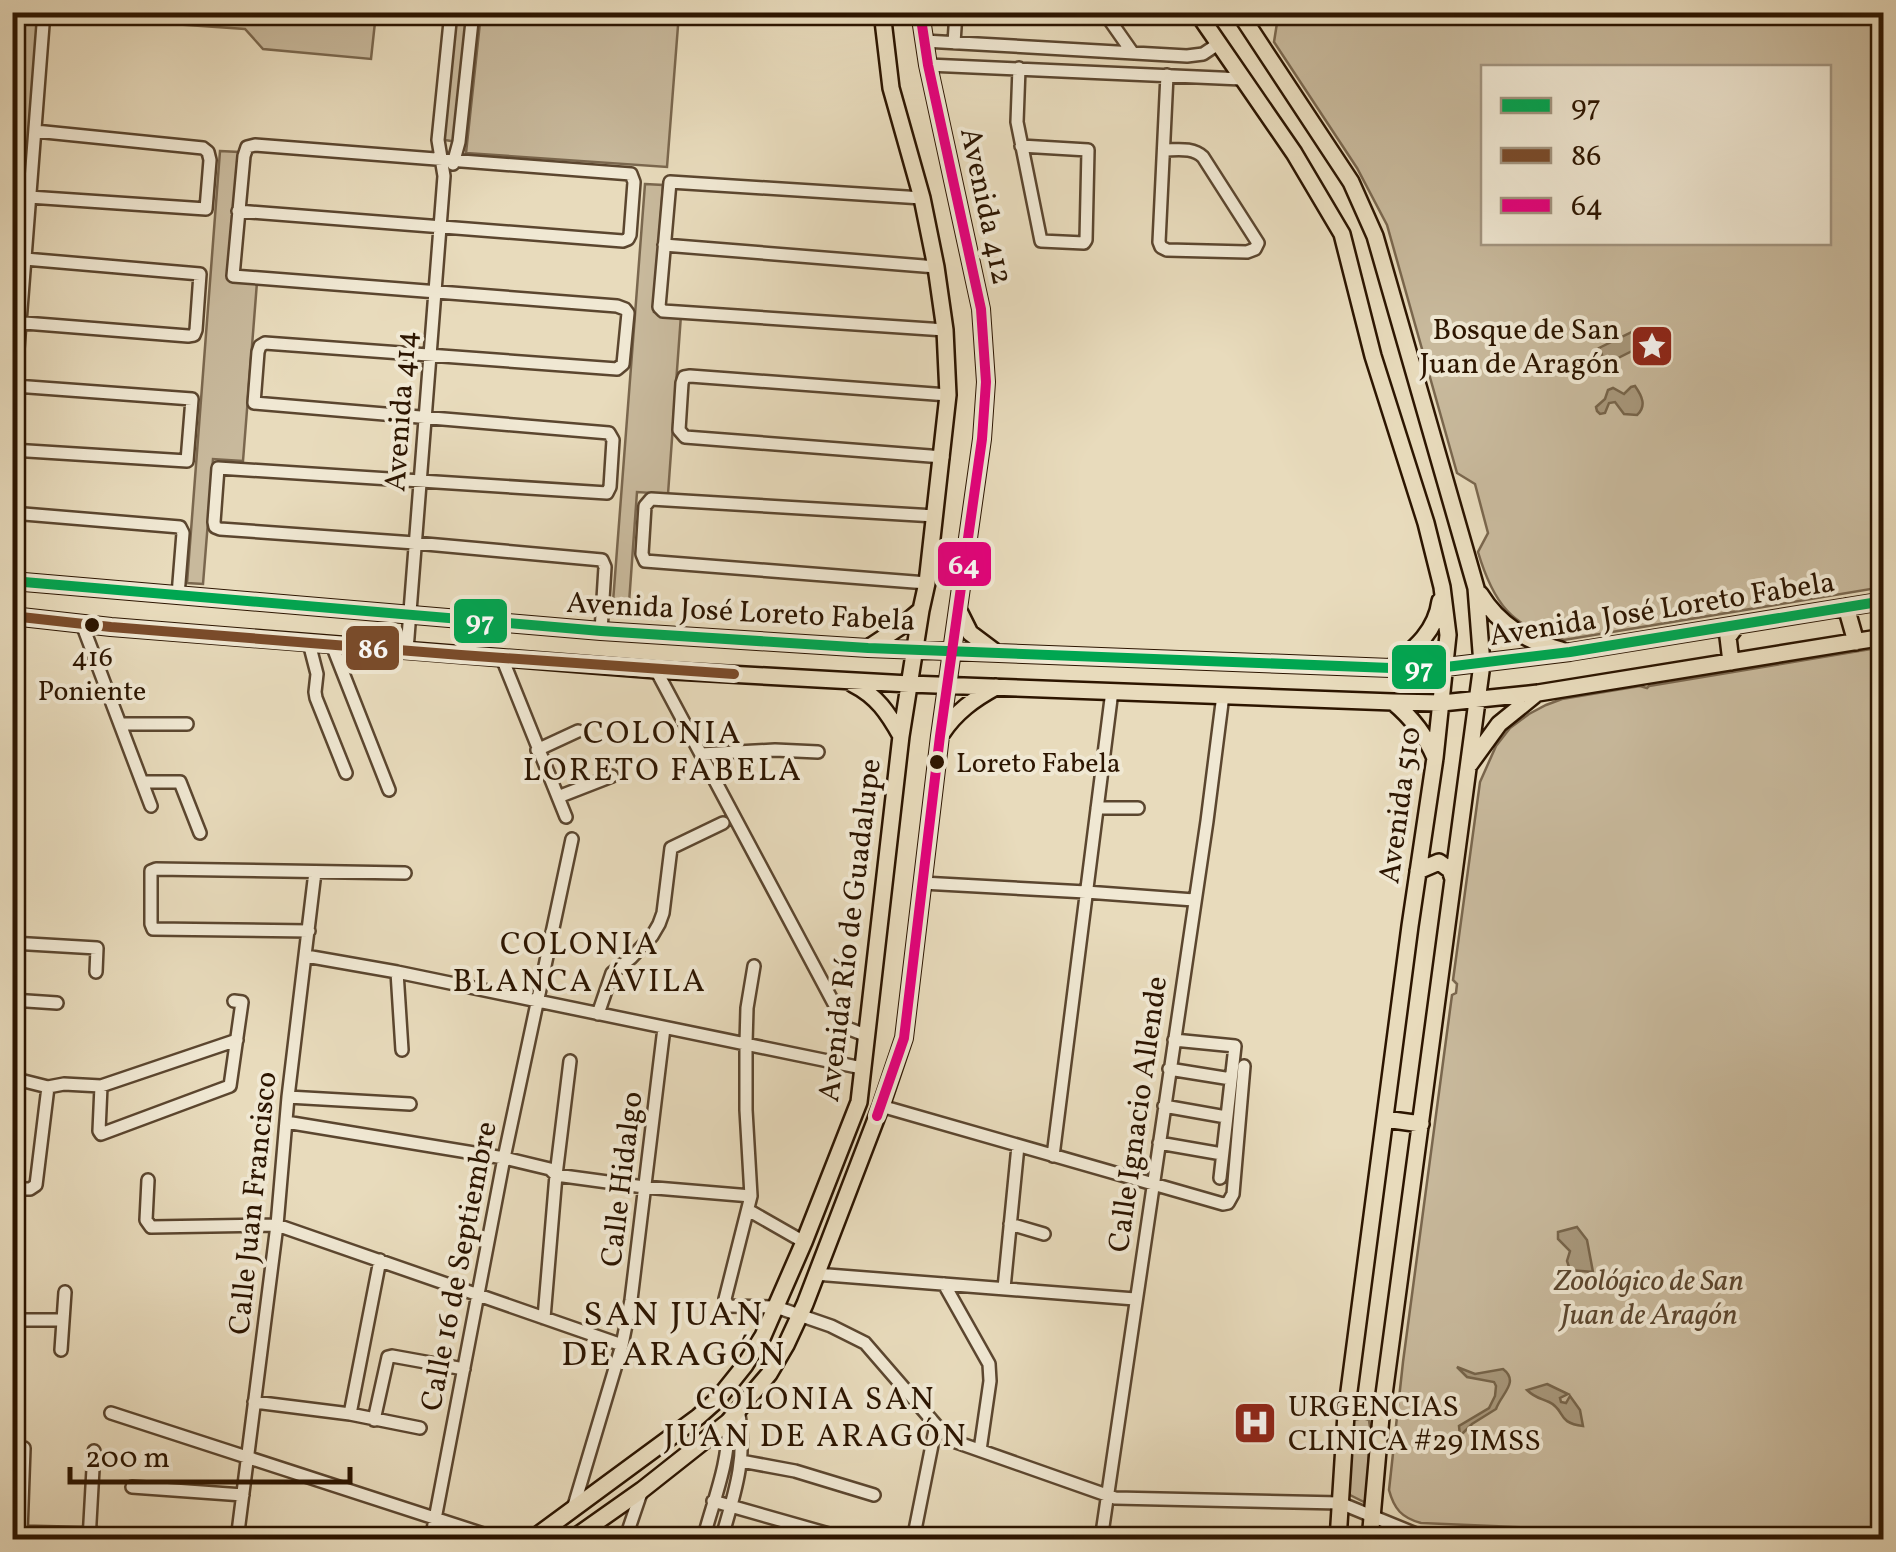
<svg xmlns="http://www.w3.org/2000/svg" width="1896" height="1552" font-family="Vollkorn,serif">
  <rect width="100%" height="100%" fill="#e8dbbc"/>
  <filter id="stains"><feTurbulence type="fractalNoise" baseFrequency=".002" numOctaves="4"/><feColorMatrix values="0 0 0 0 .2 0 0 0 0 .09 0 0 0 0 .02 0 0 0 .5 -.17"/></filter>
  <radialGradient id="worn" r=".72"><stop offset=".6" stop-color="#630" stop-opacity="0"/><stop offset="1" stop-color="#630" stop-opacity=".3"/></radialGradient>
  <path fill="#c8b99c" stroke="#7a674e" stroke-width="2.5" fill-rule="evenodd" d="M160,12L376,13L371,59L263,49L245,29L159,23Z
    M13,13H41L13,379Z
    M454,13H471L457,142L439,139Z
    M481,13H679L667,167L466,153Z
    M1271,13H1883V587L1564,640C1511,628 1493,602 1478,552L1488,533L1475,484L1457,473L1387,225L1357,168L1274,42L1277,23ZM1484,68H1828V242H1484Z
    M220,151L239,152L229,279L257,282L243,461L213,459L203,584L187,583Z
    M645,184L663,185L654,312L681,315L668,494L637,492L628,617L612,615Z
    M1883,647V1539L1780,1538L1421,1523C1402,1518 1394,1509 1389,1490L1403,1362L1452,995L1456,993L1457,984L1453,980L1480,782L1496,746L1510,728L1529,714L1546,705L1562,699L1640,686L1647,688L1649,686Z
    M1363,1418L1369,1420L1370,1427L1367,1499L1364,1502L1344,1492L1348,1426L1354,1420Z"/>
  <path fill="#a8987c" stroke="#76644a" stroke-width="2.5" d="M1634,331L1642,346L1606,364L1599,348Z
    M1635,386C1642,396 1647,406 1637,415L1624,414L1615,402L1609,403L1605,413L1600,414L1597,411L1596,407L1605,399L1608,390L1613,388L1624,394L1631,387Z
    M1577,1227L1587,1240L1593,1272L1570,1270L1567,1261L1570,1251L1558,1239V1232Z
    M1457,1367L1475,1374L1503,1369C1520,1382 1501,1394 1496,1409L1472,1424L1460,1436L1459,1426L1489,1408L1495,1396L1496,1386L1494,1382L1467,1377Z
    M1547,1384L1568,1394L1560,1398L1561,1402L1566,1403L1570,1396L1580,1410L1583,1426C1556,1423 1566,1410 1549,1402C1540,1398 1535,1398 1527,1390Z"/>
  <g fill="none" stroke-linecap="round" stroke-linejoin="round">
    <g stroke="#5b462f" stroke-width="16">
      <path id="minor" d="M1104,12L1132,52
        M924,41L1187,56L1203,54L1218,44
        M954,43L956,12
        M928,65L1242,79
        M1019,68L1017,122L1041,241L1084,243L1086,240L1088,150L1021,146
        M1164,150C1177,150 1193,147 1203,157L1258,243L1255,249L1247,252L1167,250L1161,247L1159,242L1167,75
        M453,164L459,142L473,12
        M29,197L206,209L210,160L208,152L203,148L35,131
        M922,198L670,182L659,307L663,311L945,330
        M238,211L623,241L628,239L630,235L634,182L631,174L255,145L247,147L244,156L233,276L617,306L625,309L628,313L623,364L617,369L265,343L260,346L258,352L254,403L609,433L613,440L610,487L607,493L218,468L214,522L215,527L220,529L415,543L602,560L605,567L601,631
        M664,245L936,267
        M12,322L188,336L194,335L196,330L200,274L25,259
        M12,426L44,12
        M12,450L187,461L192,399L15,386
        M943,457L685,437L679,430L682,383L684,377L690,376L948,395
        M12,513L180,527L183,533L178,595
        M927,583L645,561L642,554L645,506L651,499L935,516
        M82,624L151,806
        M309,643L317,674L315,692L316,698L346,773
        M332,645L389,790
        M407,650L444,176L438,140L451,12
        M502,658L566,817
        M656,670L847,1028L865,1035
        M121,724H187
        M537,750L578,731
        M701,754L775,750L818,752
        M142,782H180L200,833
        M558,797L612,776
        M1097,808H1138
        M922,883L1086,892L1194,900
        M309,931L153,929L151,924V871L156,869L405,873
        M12,943L97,948L96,972
        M306,956L397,972L862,1068
        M754,966L747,1008L746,1043V1110L751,1196L725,1299L728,1306L776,1307L831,1326L865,1343L936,1425L956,1442L1115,1498L1340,1503L1416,1534L1489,1540
        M397,972L402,1050
        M12,1000L57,1003
        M598,1014L612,973L631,958L652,936L659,924L663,913L671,848L723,823
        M1174,1040L1235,1046L1220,1178
        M1169,1069L1231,1079
        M12,1078L48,1087L64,1084L101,1086L237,1040
        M101,1086L99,1131L101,1134L230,1086L242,1002L234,1001
        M288,1097L410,1104
        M881,1106L1223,1204L1228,1203L1233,1194L1244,1066
        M1164,1106L1226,1117
        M286,1122L504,1158L550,1169L556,1175L644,1187L751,1196
        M1159,1143L1222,1154
        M1053,1156L1112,691
        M148,1180L146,1220L151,1227L277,1225L622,1345
        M12,1189H30L36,1185L48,1087
        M748,1210L804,1242
        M1010,1224L1044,1234
        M815,1274L1135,1299
        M944,1284L989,1364L990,1381L980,1450
        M1004,1288L1018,1146
        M544,1318L556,1175L570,1061
        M12,1320H63
        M61,1350L65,1292
        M254,1402L350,1414L420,1428
        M111,1413L502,1540
        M350,1414L380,1260
        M374,1420L388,1357L392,1356L464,1369
        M12,1447L24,1448L21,1533
        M741,1461L795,1471L874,1495
        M132,1487L243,1495
        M713,1501L836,1536
        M573,1509L622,1345L631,1300L664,1028
        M12,1532L147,1535
        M89,1540L94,1451
        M237,1540L277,1225L288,1097L315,872
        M431,1540L504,1158L572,839
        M625,1540L642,1490
        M703,1540C713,1501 730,1462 728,1422
        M721,1540C734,1496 748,1456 738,1410
        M913,1540L936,1425
        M1101,1540L1207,821L1223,695"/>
    </g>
    <g stroke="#2c1500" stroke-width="20">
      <path id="major" d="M1197,12L1294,153L1342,234L1373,356L1426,523L1442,587L1448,635L1435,758L1410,926L1346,1414L1338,1540
        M1239,12L1351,182L1375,236L1476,588L1482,664L1381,1417L1370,1540
        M12,581L601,631L868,648L1391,668L1446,667L1570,652L1884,601
        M1480,594C1499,625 1526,641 1561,650
        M1846,607L1856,642
        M958,609L970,633L994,651
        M12,616L111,627L656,670L909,684L1393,702L1442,703L1538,693L1884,637
        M868,648L903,625L921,610
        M1731,662L1728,637L1737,625
        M1391,668C1414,649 1436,632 1440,601
        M853,684C877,696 888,713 901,736
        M1393,702C1411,717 1426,736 1435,758
        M942,733C956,712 974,699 996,687
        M1470,764L1499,724L1536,694
        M1418,871L1439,862L1450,870L1453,879
        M1385,1119L1421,1124
        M531,1540L698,1417L717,1400L745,1365L763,1336L804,1242L859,1102L901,736L921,610L927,583L948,395L945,330L936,267L922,198L891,88L882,12
        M571,1540L642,1490L728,1422L769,1374L786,1345L805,1304L881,1106L904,1038L940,736L982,439L986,382L981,309L928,65L920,12"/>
    </g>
    <use href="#minor" stroke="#f0e8d3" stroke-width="11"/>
    <use href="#major" stroke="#e8dbbc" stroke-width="15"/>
    <g stroke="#f0e8d3" stroke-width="18">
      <path id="bus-1" d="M12,581L601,631L868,648L1391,668L1446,667L1570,652L1884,601"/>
    </g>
    <g stroke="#f0e8d3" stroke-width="18">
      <path id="bus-2" d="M12,616L111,627L461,655L734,674"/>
    </g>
    <g stroke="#f0e8d3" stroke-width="18">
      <path id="bus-3" d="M877,1116L904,1038L940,736L982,439L986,382L981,309L928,65L920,12"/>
    </g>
    <use href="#bus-1" stroke="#00a651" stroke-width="10"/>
    <use href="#bus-2" stroke="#7a4b2a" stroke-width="10"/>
    <use href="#bus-3" stroke="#e5007d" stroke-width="10"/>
  </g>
  <defs>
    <g id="sight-square" transform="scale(2.25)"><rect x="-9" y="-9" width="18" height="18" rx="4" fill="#8f2418" stroke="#f0e8d3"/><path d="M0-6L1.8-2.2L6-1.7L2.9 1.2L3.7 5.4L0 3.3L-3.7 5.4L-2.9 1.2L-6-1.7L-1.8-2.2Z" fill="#fff"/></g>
    <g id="hospital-square" transform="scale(2.25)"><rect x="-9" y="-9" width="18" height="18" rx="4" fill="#8f2418" stroke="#f0e8d3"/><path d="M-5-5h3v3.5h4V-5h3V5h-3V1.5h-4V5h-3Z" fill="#fff"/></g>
  </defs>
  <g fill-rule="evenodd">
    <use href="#sight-square" x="1652" y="346"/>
    <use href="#hospital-square" x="1255" y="1423"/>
  </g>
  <g fill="#2c1500" stroke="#f0e8d3" stroke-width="4">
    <circle cx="92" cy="625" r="9"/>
    <circle cx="937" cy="762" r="9"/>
  </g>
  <g text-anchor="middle" stroke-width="8" stroke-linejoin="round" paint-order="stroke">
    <g font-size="28" fill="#2c1500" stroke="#f0e8d3">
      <text x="92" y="666">416<tspan x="92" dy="34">Poniente</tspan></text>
      <text x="956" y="772" text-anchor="start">Loreto Fabela</text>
    </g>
    <g font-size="30" fill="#2c1500" stroke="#f0e8d3">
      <text transform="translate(987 206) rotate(78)" y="10">Avenida 412</text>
      <text transform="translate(400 411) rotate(-86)" y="10">Avenida 414</text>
      <text transform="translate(1662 608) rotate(-9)" y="10">Avenida José Loreto Fabela</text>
      <text transform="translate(741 611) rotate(3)" y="10">Avenida José Loreto Fabela</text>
      <text transform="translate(1399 805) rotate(-82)" y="10">Avenida 510</text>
      <text transform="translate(849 930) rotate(-83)" y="10">Avenida Río de Guadalupe</text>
      <text transform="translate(1137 1114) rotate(-82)" y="10">Calle Ignacio Allende</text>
      <text transform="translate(621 1179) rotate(-83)" y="10">Calle Hidalgo</text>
      <text transform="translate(252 1203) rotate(-84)" y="10">Calle Juan Francisco</text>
      <text transform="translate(458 1266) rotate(-79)" y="10">Calle 16 de Septiembre</text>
    </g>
    <g font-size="30" fill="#2c1500" stroke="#f0e8d3" text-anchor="end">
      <text x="1620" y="339">Bosque de San<tspan x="1620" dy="34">Juan de Aragón</tspan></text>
      <text x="1288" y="1416" text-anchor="start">URGENCIAS<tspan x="1288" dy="34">CLINICA #29 IMSS</tspan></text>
    </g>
    <g font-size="30" font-style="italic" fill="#5b462f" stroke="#f0e8d3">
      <text x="1649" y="1290">Zoológico de San<tspan x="1649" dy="34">Juan de Aragón</tspan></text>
    </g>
    <g font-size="32" letter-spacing="2.5" fill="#2c1500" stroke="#f0e8d3">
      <text x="663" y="743">COLONIA<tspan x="663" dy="37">LORETO FABELA</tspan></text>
      <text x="580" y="954">COLONIA<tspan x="580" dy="37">BLANCA ÁVILA</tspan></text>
      <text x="816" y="1409">COLONIA SAN<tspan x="816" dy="37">JUAN DE ARAGÓN</tspan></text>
    </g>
    <g font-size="35" letter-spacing="2.5" fill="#2c1500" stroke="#f0e8d3">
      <text x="674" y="1325">SAN JUAN<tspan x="674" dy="40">DE ARAGÓN</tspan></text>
    </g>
  </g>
  <g stroke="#f0e8d3" stroke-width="4">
    <rect x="936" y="540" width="57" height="48" rx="10" fill="#e5007d"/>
    <rect x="452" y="597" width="57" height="48" rx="10" fill="#00a651"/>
    <rect x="344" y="624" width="57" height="48" rx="10" fill="#7a4b2a"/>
    <rect x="1390" y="643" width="58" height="48" rx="10" fill="#00a651"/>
  </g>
  <g font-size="28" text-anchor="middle" font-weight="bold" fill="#fff">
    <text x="964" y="574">64</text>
    <text x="480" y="630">97</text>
    <text x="373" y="658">86</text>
    <text x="1419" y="677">97</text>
  </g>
  <rect width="1896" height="1552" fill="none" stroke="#e8dbbc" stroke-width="50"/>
  <rect x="15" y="15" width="1866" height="1522" fill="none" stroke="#2c1500" stroke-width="5"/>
  <rect x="25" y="25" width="1846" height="1502" fill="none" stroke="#2c1500" stroke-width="2.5"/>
  <rect x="1481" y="65" width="350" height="180" fill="#f0e8d3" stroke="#a2947f" stroke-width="2.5"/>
  <rect x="1501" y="98" width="50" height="15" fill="#00a651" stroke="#a2947f" stroke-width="2.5"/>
  <text x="1571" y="115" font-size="30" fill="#2c1500">97</text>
  <rect x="1501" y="148" width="50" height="15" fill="#7a4b2a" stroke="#a2947f" stroke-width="2.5"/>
  <text x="1571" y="165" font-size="30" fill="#2c1500">86</text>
  <rect x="1501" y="198" width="50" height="15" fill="#e5007d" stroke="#a2947f" stroke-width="2.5"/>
  <text x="1571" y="215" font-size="30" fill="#2c1500">64</text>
  <path d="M70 1467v15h280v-15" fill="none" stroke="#2c1500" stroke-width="5"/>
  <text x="85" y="1467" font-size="30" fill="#2c1500" stroke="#f0e8d3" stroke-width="8" paint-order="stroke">200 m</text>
  <rect width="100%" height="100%" filter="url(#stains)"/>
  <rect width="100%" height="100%" fill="url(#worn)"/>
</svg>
